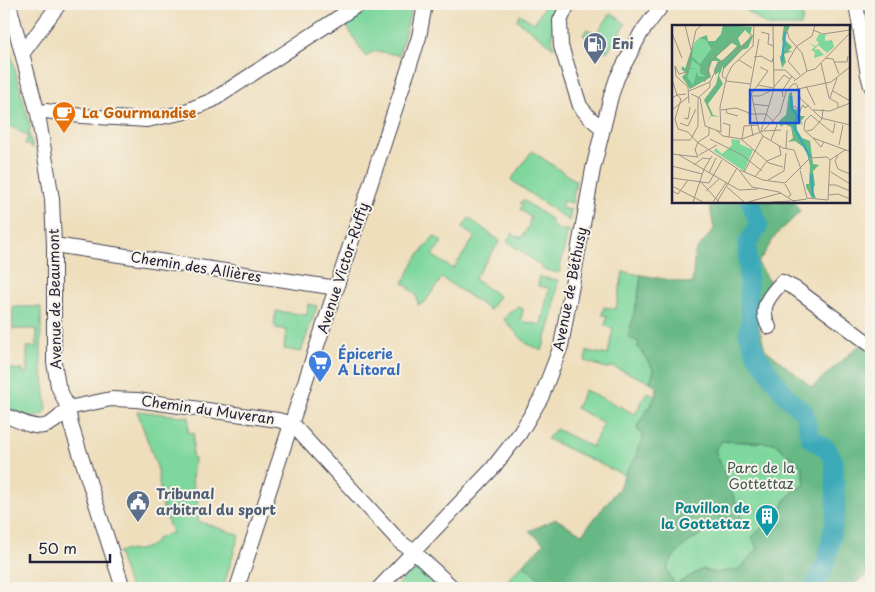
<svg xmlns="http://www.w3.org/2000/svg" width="875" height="592" font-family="'Playpen Sans',sans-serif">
  <rect width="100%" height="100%" fill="#f7f3e8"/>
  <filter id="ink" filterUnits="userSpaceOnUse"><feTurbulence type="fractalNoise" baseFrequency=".02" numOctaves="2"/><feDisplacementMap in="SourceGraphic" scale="10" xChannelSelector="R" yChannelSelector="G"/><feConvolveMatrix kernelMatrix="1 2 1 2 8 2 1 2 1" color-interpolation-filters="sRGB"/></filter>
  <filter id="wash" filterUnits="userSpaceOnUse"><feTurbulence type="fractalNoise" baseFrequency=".0096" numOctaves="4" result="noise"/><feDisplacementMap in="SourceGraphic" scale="20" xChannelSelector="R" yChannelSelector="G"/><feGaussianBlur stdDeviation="1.12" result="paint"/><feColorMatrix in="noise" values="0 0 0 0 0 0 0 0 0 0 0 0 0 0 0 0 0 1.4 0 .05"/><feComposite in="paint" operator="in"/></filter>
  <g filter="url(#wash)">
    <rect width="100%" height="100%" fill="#eedebc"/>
    <path fill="#7ed79d" stroke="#507c6c" d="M377,4H413L399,55L374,51L366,57L346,25Z
      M546,4H563C552,19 550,30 554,48L517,20L519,14L534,23Z
      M744,4H806L801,26H767L742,7Z
      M611,13L626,24L607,52L583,35L587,29L596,34Z
      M4,28L30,126L29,135L33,148L25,144L28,136L4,123Z
      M532,151L576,181L572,203L563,201L561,208L571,210L569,221L511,180Z
      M523,200L552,220V225L559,230H568L559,273L542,269L541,266L507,241L512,233L517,237H522L529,226V222L531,218L520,209L523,205L520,203Z
      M469,218L500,241L474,279L499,296L490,310L442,278L425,302L418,305C418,297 415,293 409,289V287L403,283L415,260L434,236L442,242L432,255L453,269L475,237L462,228Z
      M623,272L641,275L638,297L628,337L639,342L638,347L654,370L650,382L613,367L606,368L585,361L587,351L608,355L613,328L605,326L607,316L602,315L604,307L616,309Z
      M539,277L558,280L553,314L542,351L527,344L504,320L509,312L518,307L523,309L521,321L541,325L549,288L538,286Z
      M308,304L317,306L301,352L284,349L286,330L276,328L274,324L276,311L307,315Z
      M13,307H41V364L47,409C38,426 18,411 4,406V369H23V373H27V347H36L37,329H13Z
      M585,390L635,414L647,392L656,396L638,425L637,429L642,435L643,441L638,447L637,456L624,475L547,439L556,429L592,447L604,423L576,408Z
      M137,411L189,417L188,432L194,433L192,457L194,458L192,480L199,507L198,521L239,535L223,588H130L118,552C128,549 136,552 145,548C152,546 153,544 157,539C161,536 168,534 172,533L159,497L161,496L157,467Z
      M722,441L774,443L802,466L805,484C786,496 780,501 781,524L775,532L764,525L758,549L739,569L715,573L703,569L675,585L667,570C673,546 707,531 728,519L739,524L742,518L715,450Z
      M523,564L550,588H500Z
      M412,569H421L443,588H395Z"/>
    <path fill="#66b884" stroke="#446d60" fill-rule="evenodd" d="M709,201H794L800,212L776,235L758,263L770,282L759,308V327L765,349L812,387L862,343L871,349V572L848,588H550L523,564L544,543L529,531L556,519L582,534L619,488L624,475L637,456L638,447L643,441L642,435L637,429L638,425L656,396L657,387L650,382L654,370L638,347L639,342L628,337L638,297L641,275L692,284L695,252L714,229ZM722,441L774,443L802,466L805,484C787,496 780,502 781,524L775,531L764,525L752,537L758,549L739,569L715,573L703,569L675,585L667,570C673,546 707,531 727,519L739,524L742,518L715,450Z"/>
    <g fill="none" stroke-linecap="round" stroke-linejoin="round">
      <path stroke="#3aa9b8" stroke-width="19" d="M750,201L759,225L747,244L749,304L751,319L748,333L756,354L771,376L791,401L804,412L810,438L827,449L834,461L836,511L827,560L814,588"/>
    </g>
  </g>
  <g filter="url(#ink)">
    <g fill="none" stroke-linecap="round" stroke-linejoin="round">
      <g stroke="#413e4e" stroke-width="16">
        <path id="minor" d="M9,4L38,114L52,199L54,245V362L58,386L68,408L71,425L123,588
          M568,4L560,21L561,46L580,106L589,117L602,128
          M856,4L868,75L871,86
          M22,54L59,4
          M38,114L46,111L82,116L147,120L181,113L213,100L359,4
          M54,245L337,288
          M769,327C758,308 769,296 782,282L796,289L871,345
          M68,408L111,399L137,400L278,420L292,424L400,542L414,552L453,588
          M4,415C35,427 44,436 68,408
          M237,588L419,37L425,4
          M379,588L492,469L520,433L541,398L561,346L593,169L611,96L617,78L641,33L663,4"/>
      </g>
      <use href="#minor" stroke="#fff" stroke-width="14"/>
    </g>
  </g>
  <defs>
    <g id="fuel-pin" transform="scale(1.25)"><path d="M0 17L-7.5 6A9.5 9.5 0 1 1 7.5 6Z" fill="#5c6f8a" stroke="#f7f3e8"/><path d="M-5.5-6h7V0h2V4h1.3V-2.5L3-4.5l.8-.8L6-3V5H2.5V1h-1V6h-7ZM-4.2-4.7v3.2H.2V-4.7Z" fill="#fff"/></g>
    <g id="cafe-pin" transform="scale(1.25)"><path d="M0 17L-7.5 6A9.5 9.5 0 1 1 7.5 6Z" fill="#e8710a" stroke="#f7f3e8"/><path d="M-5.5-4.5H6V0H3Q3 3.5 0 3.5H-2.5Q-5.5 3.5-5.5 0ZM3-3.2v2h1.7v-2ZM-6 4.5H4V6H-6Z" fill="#fff"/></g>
    <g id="supermarket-pin" transform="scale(1.25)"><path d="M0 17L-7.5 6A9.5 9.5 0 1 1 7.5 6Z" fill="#3f7fe0" stroke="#f7f3e8"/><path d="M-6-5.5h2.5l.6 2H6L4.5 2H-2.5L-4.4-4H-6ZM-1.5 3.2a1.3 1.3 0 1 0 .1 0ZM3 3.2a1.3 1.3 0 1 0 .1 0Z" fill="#fff"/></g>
    <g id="civic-pin" transform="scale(1.25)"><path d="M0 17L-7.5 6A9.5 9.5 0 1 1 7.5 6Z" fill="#5c6f8a" stroke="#f7f3e8"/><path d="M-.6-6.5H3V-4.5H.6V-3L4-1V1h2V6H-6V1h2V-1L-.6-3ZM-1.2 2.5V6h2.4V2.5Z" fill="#fff"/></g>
    <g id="building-pin" transform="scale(1.25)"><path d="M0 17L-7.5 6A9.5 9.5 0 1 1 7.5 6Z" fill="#0f9aa8" stroke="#f7f3e8"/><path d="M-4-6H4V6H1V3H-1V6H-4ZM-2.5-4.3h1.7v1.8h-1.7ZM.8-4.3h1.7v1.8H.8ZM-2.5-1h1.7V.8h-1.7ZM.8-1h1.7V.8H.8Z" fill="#fff"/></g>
  </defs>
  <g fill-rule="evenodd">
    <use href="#fuel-pin" x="595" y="44"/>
    <use href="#cafe-pin" x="64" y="113"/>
    <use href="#supermarket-pin" x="320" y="362"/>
    <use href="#civic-pin" x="138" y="502"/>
    <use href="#building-pin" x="767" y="516"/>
  </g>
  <g text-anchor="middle" stroke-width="4" stroke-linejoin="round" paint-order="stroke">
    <g font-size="14" font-weight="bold" fill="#4e5e75" stroke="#f7f3e8" text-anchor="start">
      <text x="612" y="49">Eni</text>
      <text x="156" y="499">Tribunal<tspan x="156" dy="16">arbitral du sport</tspan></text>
    </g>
    <g font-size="14" font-weight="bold" fill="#c56008" stroke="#f7f3e8" text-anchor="start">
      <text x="82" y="118">La Gourmandise</text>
    </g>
    <g font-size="14" fill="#22223b" stroke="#f7f3e8">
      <text transform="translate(196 267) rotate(9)" y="5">Chemin des Allières</text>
      <text transform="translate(343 268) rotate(-72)" y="5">Avenue Victor-Ruffy</text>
      <text transform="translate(570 289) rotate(-79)" y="5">Avenue de Béthusy</text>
      <text transform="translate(55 299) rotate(-91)" y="5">Avenue de Beaumont</text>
      <text transform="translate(208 410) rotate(8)" y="5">Chemin du Muveran</text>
    </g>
    <g font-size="14" font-weight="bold" fill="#366cbe" stroke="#f7f3e8" text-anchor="start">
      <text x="338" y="359">Épicerie<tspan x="338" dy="16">A Litoral</tspan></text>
    </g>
    <g font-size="14" fill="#3e5858" stroke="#f7f3e8">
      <text x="761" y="473">Parc de la<tspan x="761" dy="16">Gottettaz</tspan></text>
    </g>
    <g font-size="14" font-weight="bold" fill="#0d838f" stroke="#f7f3e8" text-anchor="end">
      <text x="750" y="513">Pavillon de<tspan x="750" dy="16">la Gottettaz</tspan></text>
    </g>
  </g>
  <g transform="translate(672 25)">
    <rect width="178" height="178" fill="#eedebc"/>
    <path d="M147,9L157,10L153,11V16L160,15L162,22L155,28L146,20L142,25L146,24L152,30L142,33L143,27L139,25L143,22L137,18L144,21L147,18L144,15ZM27,13L34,14L39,24L28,40L34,52L18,64L13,53L22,18ZM59,114L68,115V119L81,125L72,146L42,126L44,123L50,129L60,120Z" fill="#7ed79d"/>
    <path d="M51,0L80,2L78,10L73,5L66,13L69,21L82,9L76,23L70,25L51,45V41L47,51L51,59L36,79L41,90L48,92L39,91L35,98L39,90L32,75L44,59L47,47L43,50L42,45L46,36H40L37,45L39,52L18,64L10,52L14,48L9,44L11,41L13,44L21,19L20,32L28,39L39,24L34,15L27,13L35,10L36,16H43L49,9ZM60,18L65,21L50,36L44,32ZM20,35L28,41V48L34,52L26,51L25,46L21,60L15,52L18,44L24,43H18ZM112,0L118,1L112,14L120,22L116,26H121L112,29L114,37L110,43L108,32L113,24L110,14ZM120,67L121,84L129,85L127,91H133L129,96L131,101L128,97L125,98V105L130,113L138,116L141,139L147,140L141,146L143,160L140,165L144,173H140L134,162V159H137L138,141L134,124L123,116L116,117L121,113L119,102L112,99L109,102L107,96L114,90L117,68Z" fill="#66b884" fill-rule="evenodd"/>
    <path fill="none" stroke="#3aa9b8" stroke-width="2.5" d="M110,37L113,7M119,71L120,84L125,91L122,102L138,132M139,149L141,171"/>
    <path fill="none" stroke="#9c9388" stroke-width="1" d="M13,0L19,25M113,0L117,13L130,28L135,46M141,5L151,9L178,5M89,7L97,9L96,19L102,21M0,8L10,33M87,14L78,63L87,105L91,111L111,123L122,125L129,144M125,21L116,36L128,50M125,21L140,11L143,0M82,32L89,31L100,37L101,33M153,33L161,34L167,49M67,35L80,43M162,37H175L176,31M149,38L157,73L166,78V83M101,45H113L124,55M135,46L143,44L178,8M0,54L5,70L14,69M54,54L50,51L52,41L73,21M54,56L79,59M122,56L135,46M32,57L36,52L37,39L62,12M86,60L101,63M125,60L128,73L149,93L178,100M134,61L143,80M102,62L112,50L118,54M126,64L159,57L178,42M17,66L38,57L47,38L75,17L80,9M161,66L178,76M80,68L96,46L88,42M19,69L28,73L33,101L49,107L48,82L55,51L60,41L81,21L82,0M80,71H88L102,64M111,72L110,66L120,51M0,73L5,70L9,74L3,94L6,104L16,107L25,117M158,73L165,53M17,78L16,62L4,51L3,41L7,49L15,47L24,5L30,0M81,79L97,81M121,83L122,81L128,85L131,80L133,83L137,80M54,84L55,88L66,91M0,85L16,72M49,85L64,83L80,89H94L105,100L99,115M141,85L158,86L178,78M77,88L81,111M12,93L16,94L18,82M147,97L139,90L133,96L132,105L141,113L174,125M147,97L161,108L163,98M8,98L16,101L24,84M51,98L58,100L57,112M45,106L51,111L70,114L91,106L108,88L114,67L121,59H125M89,106L102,64L101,0M92,106L109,105M134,106L140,105L150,94L151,84M141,113L149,122L152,117M19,114L26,101V73L38,62V57M38,114L70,130L90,146M69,114L97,138L111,142M70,114L72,101L86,100M0,115H19M25,117L66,144L80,162L107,167L123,177M167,120L171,100M114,123L115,105M0,129L26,132L23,125L26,117L37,110V102M7,130L67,165L86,164M27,130L45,120M166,130L163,136L166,144L178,149M158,135L173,125L178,126M95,136L109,130L107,120M22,140L31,133L38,134M0,141L30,149M68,145L91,155L113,158M128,145L135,173L156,175L158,135M72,147L91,111M159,147L178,159M37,148L44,133M83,152L95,136M0,153L37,158L50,135M96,155L112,146L114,128M28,156L47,177M113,158L138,133L155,132L158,135M113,159L119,170L116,172M156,160H164L178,166M0,161L31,177M55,162L72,177M0,166L6,169L16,155M34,166L47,154M157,170L166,169L178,174M120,176L135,174M21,177L32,144L40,131M41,177L54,158M45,177L65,143M76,177L109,168M100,177L119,176"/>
    <path fill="#1d4ed8" fill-opacity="0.15" stroke="#1d4ed8" stroke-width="2.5" d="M78,65H127V98H78Z"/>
    <rect width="178" height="178" fill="none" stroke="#22223b" stroke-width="2.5"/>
  </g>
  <rect width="875" height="592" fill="none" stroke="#f7f3e8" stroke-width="20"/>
  <path d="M30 554v8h80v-8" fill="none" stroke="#22223b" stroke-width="2.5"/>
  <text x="38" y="554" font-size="15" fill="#22223b" stroke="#f7f3e8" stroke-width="4" paint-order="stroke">50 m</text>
</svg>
